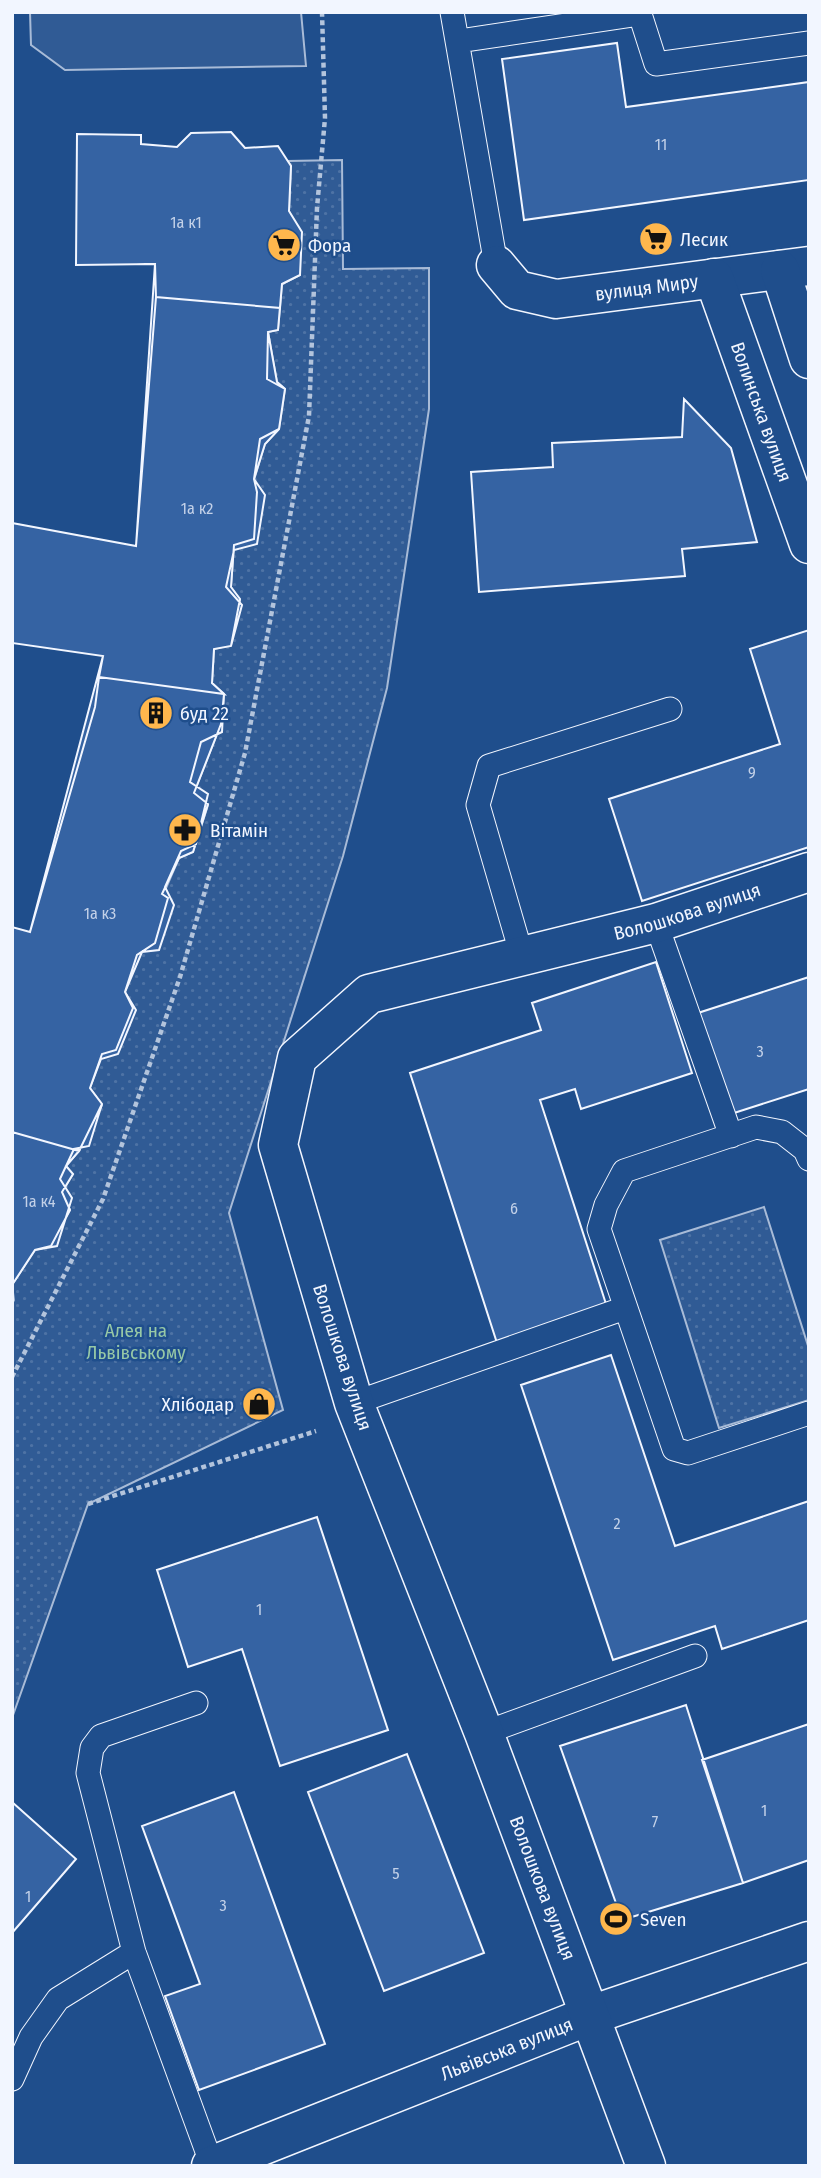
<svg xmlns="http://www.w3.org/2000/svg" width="821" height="2178" font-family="'Fira Sans Condensed',sans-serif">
  <defs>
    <pattern id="park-dots" width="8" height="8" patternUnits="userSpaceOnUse" patternTransform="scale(1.75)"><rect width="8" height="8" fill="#305b95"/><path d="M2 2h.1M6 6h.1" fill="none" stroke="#4e73a5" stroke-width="1.8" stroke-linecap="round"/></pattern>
  </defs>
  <rect width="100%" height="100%" fill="#1f4e8c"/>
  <path fill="#305b95" stroke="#a8bbd7" stroke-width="2" d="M30,12H301L306,66L65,70L31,45Z"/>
  <path fill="url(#park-dots)" stroke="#a8bbd7" stroke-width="2" d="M342,160L343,269L429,268V409L387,688L343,856L229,1213L283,1410L88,1504L12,1718V1304L14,1300L12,1285L35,1250L51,1246L70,1210L62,1192L73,1174L66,1166L79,1151L102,1105L90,1088L102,1054L133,1008L125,992L137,955L179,858L193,852L208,805L194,793L221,724L224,694L212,683L214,649L231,645L240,600L231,587L234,545L265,444L279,429L285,389L277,382L268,332L278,330L282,284L300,275L289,211L291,166L288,161Z
    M764,1207L809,1349V1400L719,1428L660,1240Z"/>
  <path fill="#3563a3" stroke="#f2f6ff" stroke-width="2" d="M617,43L626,107L809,82V180L524,220L502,59Z
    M231,132L245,148L278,146L291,166L289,211L302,232L300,275L282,284L280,308L156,297L155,264L76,265L77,134L141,135V144L177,147L191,133Z
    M231,132L245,148L278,146L291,166L289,211L302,232L300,275L282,284L278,330L268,332L267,379L285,389L279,429L260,439L254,479L265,495L257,544L234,550L226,587L242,605L231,646L214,649L212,683L224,694L222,732L201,742L190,782L208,794L196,844L181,851L165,887L174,905L159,950L142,952L125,992L136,1010L118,1054L101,1059L90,1088L102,1104L89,1146L74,1149L60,1179L72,1198L57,1246L35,1250L12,1285V927L30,932L103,656L12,643V523L136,546L155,264L76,265L77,134L141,135V144L177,147L191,133Z
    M156,297L280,308L278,330L268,332L277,382L285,389L279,429L265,444L254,479L257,492L254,539L234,545L231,587L240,599L231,646L214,649L212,683L224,694L99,677L103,656L12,643V523L136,546Z
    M684,399L731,448L757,542L682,549L685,576L479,592L471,472L553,467L552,443L682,437Z
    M809,630V847L642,901L609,799L780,744L750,649Z
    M99,677L224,694L221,724L194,793L208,804L193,852L179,858L162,894L168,898L155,943L137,955L125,992L133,1008L116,1050L102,1054L90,1088L102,1104L79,1151L12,1132V927L30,932L95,707Z
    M656,962L692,1073L581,1109L575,1089L540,1100L607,1307L497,1343L410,1073L541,1030L532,1003Z
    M809,977V1089L731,1114L698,1013Z
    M12,1132L79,1151L66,1166L73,1174L62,1192L70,1210L51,1246L35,1250L12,1285Z
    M611,1355L675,1546L809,1501V1620L722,1649L715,1626L613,1660L521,1385Z
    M317,1517L388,1730L280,1766L242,1649L188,1667L157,1570Z
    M686,1705L743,1883L622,1920L560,1746Z
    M809,1724V1860L743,1883L702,1760Z
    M407,1754L484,1953L384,1991L308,1792Z
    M234,1792L325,2044L199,2090L165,1996L200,1984L142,1826Z
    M12,1802L76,1859L12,1933Z"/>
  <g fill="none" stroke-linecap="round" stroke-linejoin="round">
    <g stroke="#f2f6ff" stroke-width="25">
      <path id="lane" d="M452,12L496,265
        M459,41L640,14L656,64L809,43
        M656,923L731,1136
        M522,956L478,805L489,766L670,709
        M809,1159L805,1150L782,1132L756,1127L624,1171L606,1205L599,1229L674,1449L688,1453L809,1413
        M354,1403L625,1308
        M196,1703L101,1736L92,1748L88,1773L134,1952L212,2165
        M484,1733L695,1656
        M12,2079L31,2037L58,1999L134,1952"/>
    </g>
    <g stroke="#f2f6ff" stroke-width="41">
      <g id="street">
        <path id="s1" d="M496,265L517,290L556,299L809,266"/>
        <path d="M780,270L809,359"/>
        <path id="s2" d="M714,278L809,544"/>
        <path id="s3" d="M211,2166L591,2015L809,1941"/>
        <path id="s4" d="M646,2166L484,1733L354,1403L278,1145L297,1058L369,994L656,923L809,872"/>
      </g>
    </g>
    <path stroke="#b3c4dc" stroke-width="4.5" stroke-dasharray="5 3.5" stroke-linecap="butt" d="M12,1377L103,1199L180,977L245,753L309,416L317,208L325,118L322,12
      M88,1504L316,1431"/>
    <use href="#lane" stroke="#1f4e8c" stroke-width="23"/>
    <use href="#street" stroke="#1f4e8c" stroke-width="38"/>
  </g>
  <defs>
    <g id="supermarket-disc" transform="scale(1.75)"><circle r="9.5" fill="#ffb74d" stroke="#1f4e8c"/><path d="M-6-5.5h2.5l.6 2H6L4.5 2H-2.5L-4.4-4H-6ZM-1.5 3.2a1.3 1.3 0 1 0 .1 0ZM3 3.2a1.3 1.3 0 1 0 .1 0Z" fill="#111"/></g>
    <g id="building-disc" transform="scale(1.75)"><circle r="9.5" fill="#ffb74d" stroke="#1f4e8c"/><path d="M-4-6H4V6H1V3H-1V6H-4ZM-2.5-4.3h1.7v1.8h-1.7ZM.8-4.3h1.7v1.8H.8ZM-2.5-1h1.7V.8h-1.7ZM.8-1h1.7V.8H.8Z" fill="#111"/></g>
    <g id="pharmacy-disc" transform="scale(1.75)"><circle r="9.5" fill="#ffb74d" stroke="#1f4e8c"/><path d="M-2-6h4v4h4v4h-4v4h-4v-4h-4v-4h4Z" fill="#111"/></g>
    <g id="shop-disc" transform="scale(1.75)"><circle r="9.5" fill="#ffb74d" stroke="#1f4e8c"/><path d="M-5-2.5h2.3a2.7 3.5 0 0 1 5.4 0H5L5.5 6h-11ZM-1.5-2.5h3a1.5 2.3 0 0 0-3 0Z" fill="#111"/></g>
    <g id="stadium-disc" transform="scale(1.75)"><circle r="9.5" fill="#ffb74d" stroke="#1f4e8c"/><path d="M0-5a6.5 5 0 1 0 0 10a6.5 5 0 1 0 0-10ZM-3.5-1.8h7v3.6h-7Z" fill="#111"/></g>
  </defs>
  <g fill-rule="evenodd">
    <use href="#supermarket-disc" x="656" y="239"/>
    <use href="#supermarket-disc" x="284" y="245"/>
    <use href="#building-disc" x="156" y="713"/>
    <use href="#pharmacy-disc" x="185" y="830"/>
    <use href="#shop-disc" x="259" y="1404"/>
    <use href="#stadium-disc" x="616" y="1919"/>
  </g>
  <g text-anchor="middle" stroke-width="5" stroke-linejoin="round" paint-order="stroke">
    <g font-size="16" fill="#c3d1e8">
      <text x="661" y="150">11</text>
      <text x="186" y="228">1а к1</text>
      <text x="197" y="514">1а к2</text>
      <text x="752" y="778">9</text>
      <text x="100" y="919">1а к3</text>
      <text x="760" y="1057">3</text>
      <text x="39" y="1207">1а к4</text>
      <text x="514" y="1214">6</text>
      <text x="617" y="1529">2</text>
      <text x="259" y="1615">1</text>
      <text x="764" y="1816">1</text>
      <text x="655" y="1827">7</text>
      <text x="396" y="1879">5</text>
      <text x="28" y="1902">1</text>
      <text x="223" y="1911">3</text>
    </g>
    <g font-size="19" fill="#f2f6ff" stroke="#1f4e8c" text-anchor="start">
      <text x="680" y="246">Лесик</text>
      <text x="308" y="252">Фора</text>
      <text x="180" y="720">буд 22</text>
      <text x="210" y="837">Вітамін</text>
      <text x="234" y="1411" text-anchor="end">Хлібодар</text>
      <text x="640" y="1926">Seven</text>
    </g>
    <g font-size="19" fill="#f2f6ff" stroke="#1f4e8c">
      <text dy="7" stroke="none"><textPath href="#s1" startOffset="164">вулиця Миру</textPath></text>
      <text dy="7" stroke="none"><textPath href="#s2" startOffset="142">Волинська вулиця</textPath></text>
      <text dy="7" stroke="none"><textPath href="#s4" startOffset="1600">Волошкова вулиця</textPath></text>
      <text transform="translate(343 1357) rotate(72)" y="7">Волошкова вулиця</text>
      <text transform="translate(543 1888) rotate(69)" y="7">Волошкова вулиця</text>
      <text dy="7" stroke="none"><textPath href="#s3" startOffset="318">Львівська вулиця</textPath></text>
    </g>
    <g font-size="19" fill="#97c8a6" stroke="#1f4e8c">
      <text x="136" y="1337">Алея на<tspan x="136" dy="22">Львівському</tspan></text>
    </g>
  </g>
  <rect width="821" height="2178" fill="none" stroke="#f2f6ff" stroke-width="28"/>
</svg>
